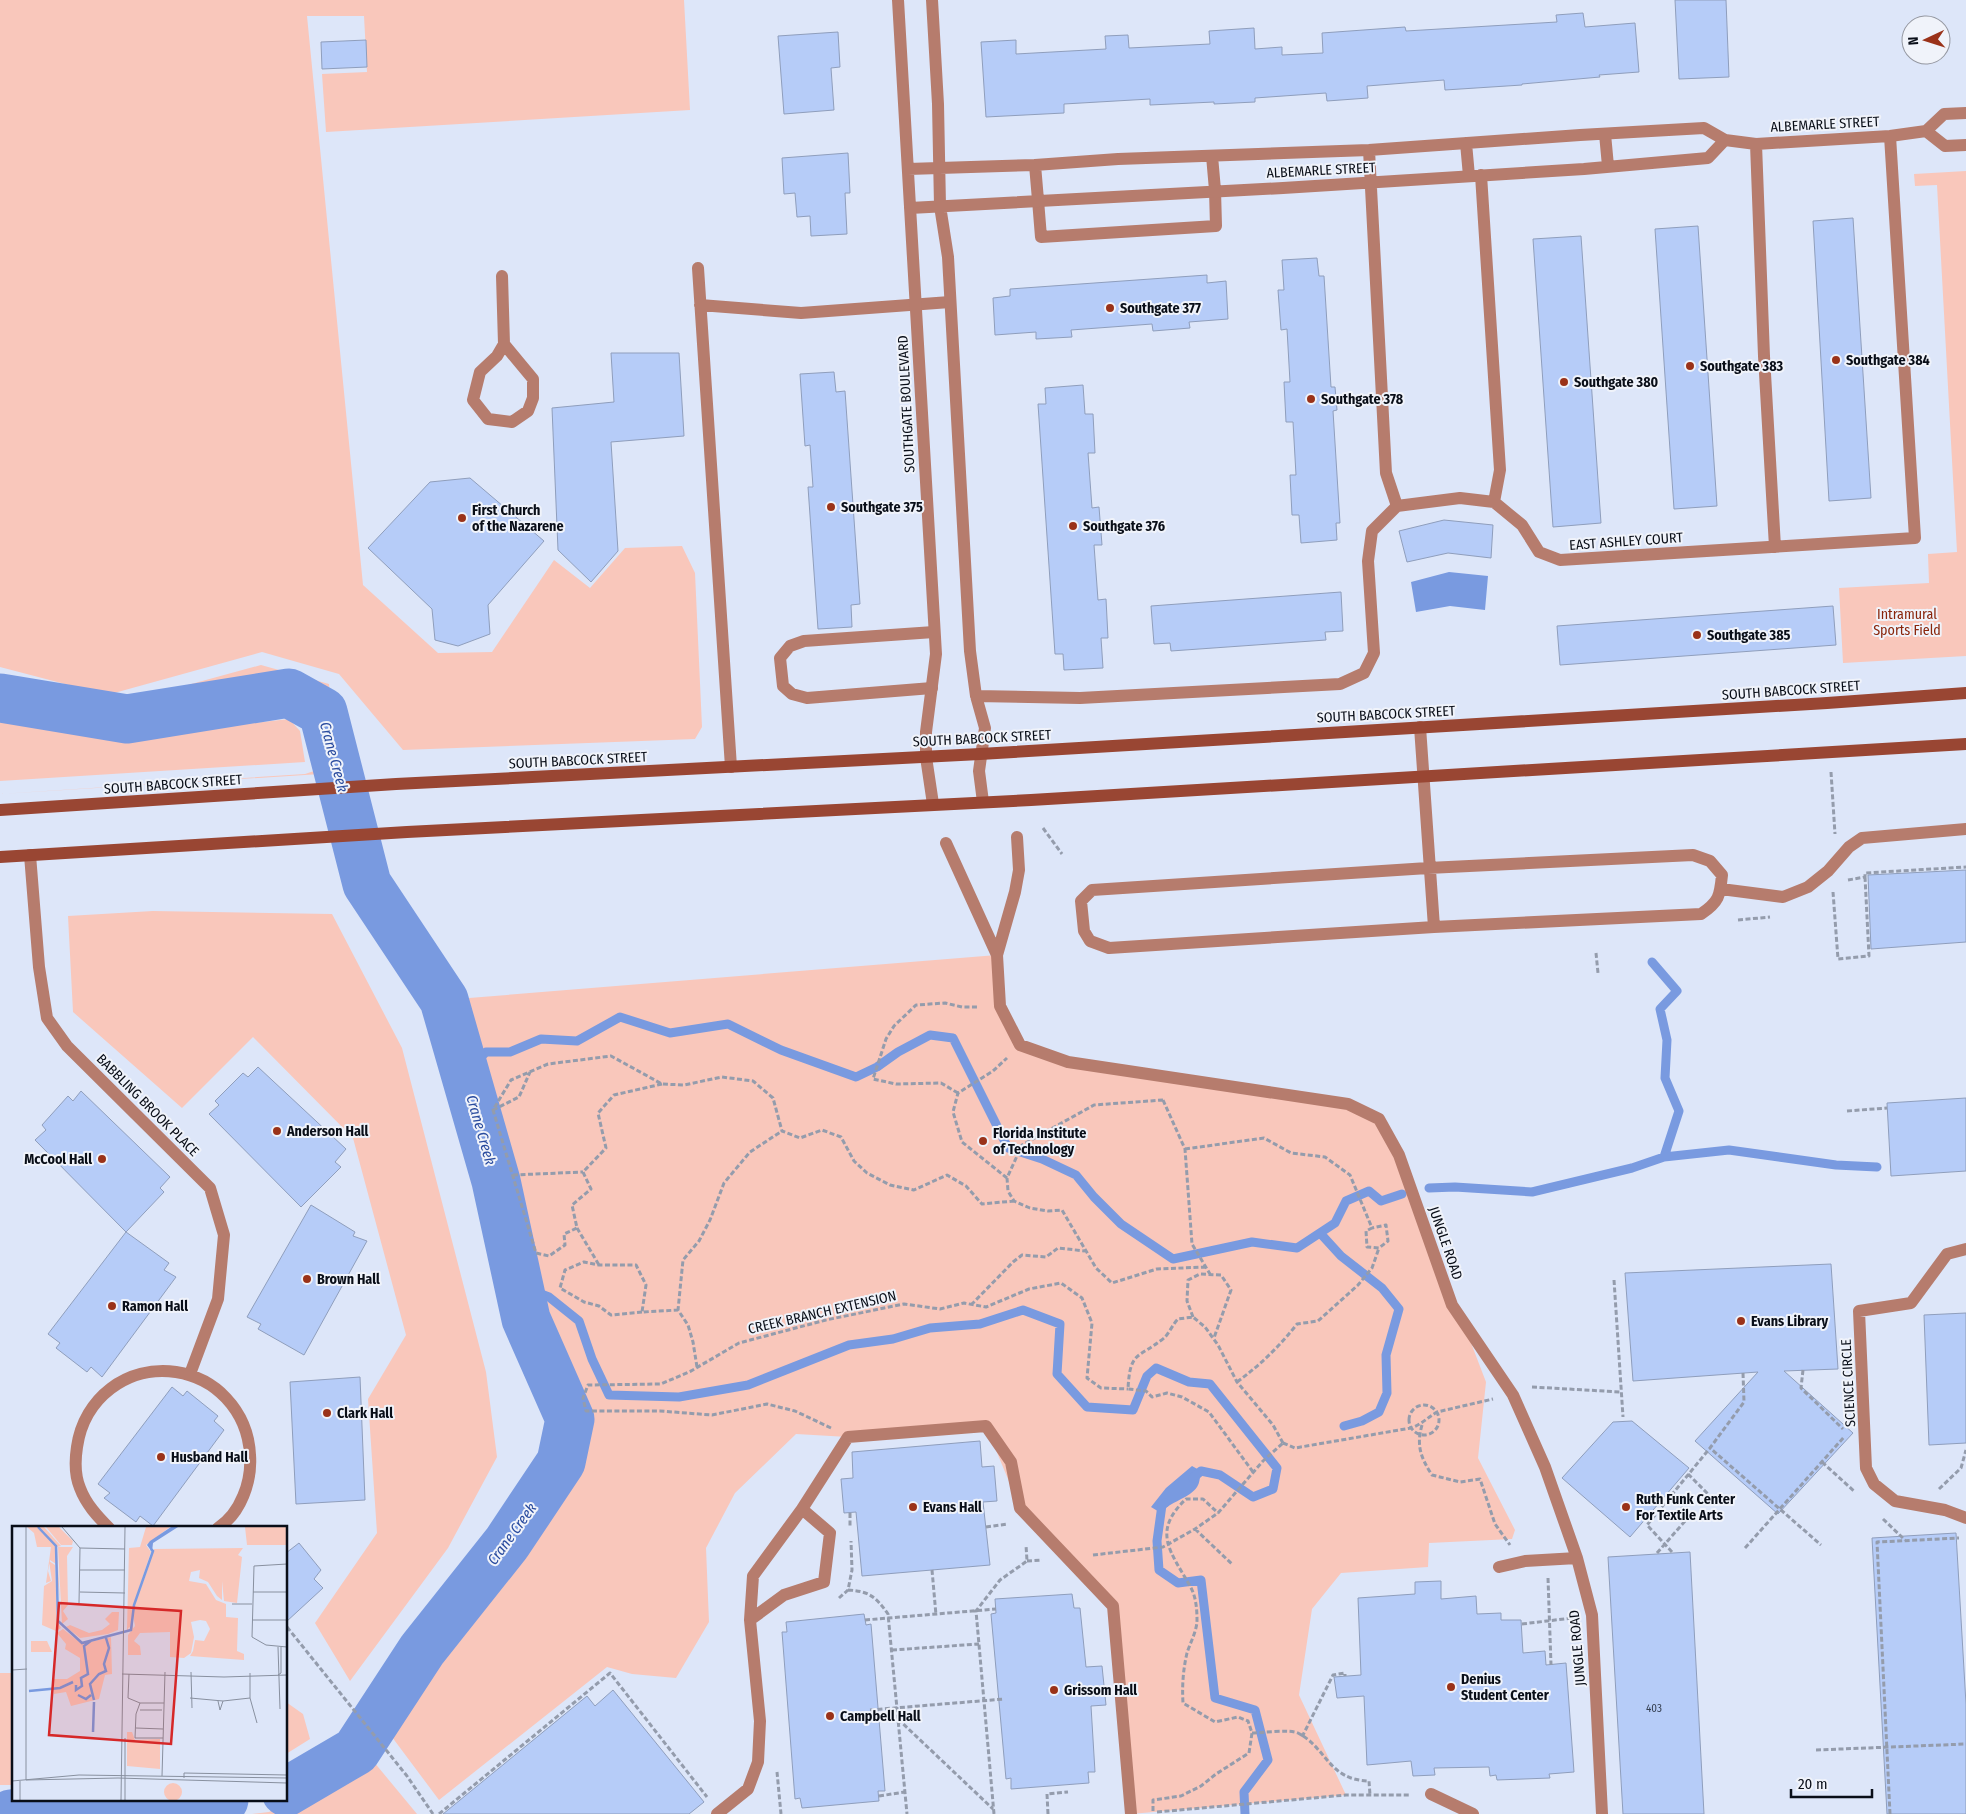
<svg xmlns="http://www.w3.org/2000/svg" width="1966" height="1814" font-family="'Fira Sans Condensed',sans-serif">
  <rect width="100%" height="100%" fill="#dde6f9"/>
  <path fill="#f9c7bb" d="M0,0H684L690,110L326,132L322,74L367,72L364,16H307L363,585L438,653L492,652L554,560L590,588L625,548L682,546L695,573L702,727L695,739L403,750L339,674L262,652L107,695L0,667Z
    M1966,171V656L1843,663L1839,588L1929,583L1928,554L1957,552L1937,185L1915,186L1914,174Z
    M261,665L329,684L336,773L0,794L305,774L314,771L318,765C315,739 318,720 292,707L227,714L122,721L102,713L0,698V680L103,706H111Z
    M0,710L100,725L119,733L228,726L289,719L300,731L305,762L0,781Z
    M153,911L332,914L402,1048L486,1372L497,1457L448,1548L350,1681L315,1623L377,1533L368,1399L406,1335L353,1138L253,1037L182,1108L73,1012L68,916Z
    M997,955L1000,1006L1020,1045L1068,1062L1348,1104L1379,1119L1399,1155L1486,1382L1478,1458L1515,1530L1512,1539L1429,1543L1428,1567L1341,1573L1312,1609L1299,1695L1346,1795L1131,1814L1113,1606L1020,1508L986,1426L848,1437L796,1434L735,1493L706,1548L709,1622L676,1678L632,1674L607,1667L439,1800L386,1729L574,1480L589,1421L570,1419L526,1319L496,1181L444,1000Z
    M0,1673H14V1785H0Z
    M286,1702L303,1714L310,1739L286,1754Z
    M364,1750L417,1814H252L269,1812L322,1783Z"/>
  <path fill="#799ae0" d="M1449,572L1488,576L1485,610L1450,606L1416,612L1411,582Z
    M1192,1466L1201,1471C1200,1475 1200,1483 1197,1487C1190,1498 1169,1502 1161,1513L1151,1507L1166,1488Z"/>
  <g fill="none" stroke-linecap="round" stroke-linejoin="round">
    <path stroke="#799ae0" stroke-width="9" d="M1652,962L1677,991L1660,1009L1667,1040L1665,1078L1679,1111L1664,1157
      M465,1073L486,1052H510L541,1039L577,1041L620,1017L670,1033L728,1024L781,1050L856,1077L877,1067L898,1052L930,1035L953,1038L1008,1148L1042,1159L1076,1175L1094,1197L1121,1224L1173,1259L1252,1242L1297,1248L1335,1223L1346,1201L1369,1191L1381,1201L1402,1194
      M1429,1188L1455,1187L1532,1192L1632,1168L1664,1157L1729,1150L1836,1165L1877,1167
      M1320,1233L1341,1256L1382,1288L1399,1309L1386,1355L1387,1393L1379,1412L1362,1421L1344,1426
      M520,1286L549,1297L579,1321L592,1359L609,1395L679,1397L748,1385L849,1345L893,1339L930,1328L980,1324L1023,1310L1060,1324L1057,1374L1087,1407L1133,1410L1147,1376L1156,1368L1189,1382L1210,1384L1277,1468L1273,1489L1253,1497L1220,1475L1201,1471L1193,1478
      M1165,1503L1162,1505L1157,1541L1159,1570L1178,1583L1201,1580L1215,1698L1255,1710L1268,1760L1244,1792L1245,1814"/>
    <path stroke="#799ae0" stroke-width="49" d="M0,698L127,719L289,693L323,712L367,884L444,1000L496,1181L526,1319L570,1419L561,1462L507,1543L422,1650L356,1751L286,1792
      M11,1814L76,1805L224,1800"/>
  </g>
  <path fill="#b6ccf8" stroke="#8f9ebc" d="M1675,0H1726L1729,77L1679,79Z
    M1583,13L1585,27L1635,23L1639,72L1599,75L1600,77L1522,84V85L1445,90L1444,80L1367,86L1368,98L1327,101L1326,93L1255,98V102L1214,104V102L1150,105V99L1064,104V113L986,117L981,42L1016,40V54L1106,49L1105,36L1128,35L1129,48L1210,44L1209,31L1254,28L1255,49L1282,47V55L1323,53L1322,33L1405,27L1406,31L1557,22L1556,15Z
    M838,32L840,67L831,68L834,110L784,114L778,36Z
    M366,40L367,67L322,69L321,42Z
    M848,153L850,193H845L847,234L811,236L810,216L797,217L795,193L784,194L782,158Z
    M1853,218L1871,498L1829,501L1813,221Z
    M1698,226L1717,506L1674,509L1655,229Z
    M1581,236L1601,523L1553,527L1533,239Z
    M1317,258L1319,276H1324L1331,387H1335L1337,410L1333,411L1340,523H1336L1337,540L1301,543L1299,515H1292L1290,475H1296L1293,422H1286L1284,382H1290L1287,329L1281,330L1278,290H1284L1282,260Z
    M1207,275V283L1226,281L1228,319L1189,322L1190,328L1153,331L1152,324L1071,330L1072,337L1036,339V332L995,335L993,298L1010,296V289Z
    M611,353H679L684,436L611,442L618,551L591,582L558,550L552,408L614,402Z
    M834,372L836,392L845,391L860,604L851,605L852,627L818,629L808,487H813L810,445L805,446L800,374Z
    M1083,385L1085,414H1093L1095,453H1088L1092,508L1099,507L1102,545H1094L1098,600L1106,599L1108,638H1101L1103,668L1064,670L1063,654H1055L1038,404H1046L1045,388Z
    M470,478L544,541L488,605L490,634L458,646L435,640L432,609L368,548L430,482Z
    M1444,520L1493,525L1491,558L1448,553L1407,562L1399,531Z
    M1341,592L1343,631L1325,632L1326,640L1171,651L1170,643L1154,644L1151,606Z
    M1833,606L1836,645L1560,665L1557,626Z
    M1966,870V942L1871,949L1868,875Z
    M258,1067L346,1149L335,1162L341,1167L301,1207L209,1114L219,1105L215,1101L243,1073L248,1077Z
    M81,1091L170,1177L160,1188L164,1192L126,1232L35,1140L46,1130L42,1125L68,1096L73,1101Z
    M1966,1098V1171L1891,1176L1887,1103Z
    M311,1205L355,1232L353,1236L367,1241L304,1355L258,1329L261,1324L247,1317Z
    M126,1232L169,1263L164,1270L176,1277L102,1377L91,1367L87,1372L56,1348L60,1343L48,1334Z
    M1831,1264L1838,1369L1784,1371L1853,1433L1778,1514L1695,1441L1758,1372L1633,1381L1625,1273Z
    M1966,1313V1443L1929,1445L1924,1315Z
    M360,1377L365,1500L296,1504L290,1382Z
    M172,1387L183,1396L187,1391L218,1416L214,1421L224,1430L153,1526L140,1516L136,1522L104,1498L110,1493L98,1484Z
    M1632,1421L1689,1468L1630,1537L1562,1478L1613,1422Z
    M980,1441L982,1467L994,1466L997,1501L983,1502L990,1565L862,1576L856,1512L844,1513L841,1479L853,1478L852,1452Z
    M1956,1533L1966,1704V1814H1887L1872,1538Z
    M299,1543L321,1570L314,1579L323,1588L286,1622V1553Z
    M1690,1552L1704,1814H1623L1608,1557Z
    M1441,1581V1599L1476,1596L1477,1614L1501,1613V1620H1521L1523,1653L1545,1651L1546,1665L1566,1663L1574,1772L1549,1774L1550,1778L1497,1780L1496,1775L1490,1776L1489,1767L1434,1768L1435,1775L1413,1776L1411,1761L1367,1765L1364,1696L1337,1698L1334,1677L1361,1675L1358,1598L1415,1594V1582Z
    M1072,1594L1074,1608H1080L1086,1667L1102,1666L1106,1705L1091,1706L1095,1772H1088L1089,1783L1011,1789V1778L1006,1779L991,1614L996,1613L995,1599Z
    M864,1614L866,1625L871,1624L885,1791H878L879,1801L802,1808L800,1798L795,1799L782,1632H787L786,1622Z
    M613,1690L704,1802L689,1814H443L587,1696L595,1706Z"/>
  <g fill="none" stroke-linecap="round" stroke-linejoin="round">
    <path stroke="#949cac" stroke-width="3" stroke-dasharray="5 2.5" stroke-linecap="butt" d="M1831,772L1835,834
      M1043,828L1062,854
      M1848,880L1865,877V873L1966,867
      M1833,892L1838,959L1869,956L1865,877
      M1738,920L1770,917
      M1596,953L1598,973
      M662,1084L614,1095L598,1113L606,1148L583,1172L591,1189L572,1205L577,1228L564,1234L565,1245L549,1256L536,1253L493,1110L511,1080L548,1064L611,1056L662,1084L684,1085L722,1077L753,1081L773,1098L782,1131L800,1138L822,1130L841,1137L854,1161L867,1173L890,1185L914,1190L947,1175L966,1186L982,1204L1014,1201
      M958,1093L941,1083L896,1084L873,1079L886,1039L894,1026L916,1005L945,1003L962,1007H979
      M1163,1100L1094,1105L1022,1145L1007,1178L1008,1191L1014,1201L1030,1208L1048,1211L1062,1210L1096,1268L1112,1283L1157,1269L1206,1267
      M1163,1100L1185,1149L1192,1244L1210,1274
      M493,1110L519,1097L530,1072
      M1847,1111L1887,1108
      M1185,1149L1264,1138L1291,1153L1325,1157L1350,1175L1372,1228L1366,1231L1367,1247L1379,1248L1388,1241L1386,1225L1372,1228
      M513,1175L583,1172
      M1007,1178L962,1142L953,1112L958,1093L993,1071L1007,1058
      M577,1228L599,1265
      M1614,1280L1623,1417
      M971,1305L1013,1262L1022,1255L1046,1257L1058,1248L1085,1251
      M642,1312L611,1315L599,1306L584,1302L560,1288L565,1270L584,1262L599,1265H636L646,1285L642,1312L678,1310
      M1193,1317L1187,1301L1188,1280L1200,1274L1221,1275L1231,1290L1214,1338
      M697,1367L693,1342L688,1325L678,1310L683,1260L699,1241L710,1220L724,1183L750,1152L782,1131
      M1803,1370L1801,1388L1843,1429
      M1743,1373L1744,1402L1710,1448L1821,1545
      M1237,1382C1260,1365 1279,1347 1297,1324L1318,1321L1358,1285L1372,1268L1379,1248
      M1532,1387L1621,1392
      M1409 1420a15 15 0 1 1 30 0a15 15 0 1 1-30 0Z
      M1422,1425C1416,1446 1421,1458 1432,1475L1460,1482L1480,1479L1495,1524L1510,1545
      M831,1428L795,1411L767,1404L712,1415L660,1411H586L583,1398L588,1385L661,1384L691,1371L739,1343L826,1320L904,1304L940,1309L964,1303L986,1307L1029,1289L1061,1283L1082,1298L1092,1323L1087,1378L1101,1388L1128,1389
      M1283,1443L1295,1448L1411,1428C1422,1424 1427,1418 1437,1412L1493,1399
      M1822,1462L1855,1492
      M1253,1472L1209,1412L1182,1397L1167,1393L1152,1397L1146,1391L1128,1389C1130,1350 1138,1359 1164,1338C1168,1335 1173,1324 1178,1319L1193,1317L1205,1327L1218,1345L1237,1382L1273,1425L1283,1443
      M1688,1474L1708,1494
      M1939,1489L1961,1468L1966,1450
      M1671,1496L1689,1516
      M850,1513V1528
      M1883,1519L1905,1540
      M986,1527L1008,1524
      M1195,1529L1233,1565
      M1745,1548L1844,1437
      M1672,1552L1647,1525L1710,1448
      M1657,1553L1686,1520
      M1093,1555L1163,1547L1195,1529L1218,1513L1263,1461L1283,1443
      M1027,1561L1042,1560
      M932,1570L936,1615
      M1548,1578L1551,1665
      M848,1590C869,1591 876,1597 888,1614L907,1814
      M839,1598L848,1590L852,1570L851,1541
      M865,1620L996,1609
      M1522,1624L1572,1618
      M287,1627L407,1776L433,1814
      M892,1650L979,1644
      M870,1710L1004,1699
      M898,1719L993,1809
      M1252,1733C1262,1733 1290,1729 1298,1733C1327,1748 1328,1780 1369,1781L1370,1795
      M1302,1737L1333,1675L1345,1673V1676
      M1816,1750L1966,1744
      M777,1772L781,1814
      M879,1796L905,1792
      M1153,1811V1800L1181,1796L1201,1786L1216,1774L1249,1753L1252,1733L1248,1721L1238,1717L1215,1722L1183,1703C1182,1686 1183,1670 1187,1653C1190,1643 1197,1631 1197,1620C1197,1609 1196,1596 1190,1586C1171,1552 1151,1532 1186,1499H1203L1218,1513
      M1157,1812L1346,1795H1411
      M439,1814L610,1673L707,1797
      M994,1814L976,1611L1000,1580L1027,1561L1026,1545
      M1048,1814L1047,1794L1068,1792
      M1890,1814L1877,1542L1959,1538"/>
    <path stroke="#b67c6d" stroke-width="12" d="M1038,200L1041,237L1216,226L1215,190
      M698,268L731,767
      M502,276L504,344L497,356L480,372L473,400L488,419L512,422L528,411L533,398V379L504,344
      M700,305L801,313L950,302
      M932,688L807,698L792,694L783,686L780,658L790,646L804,641L934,632
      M1420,727L1434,927
      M1017,837L1019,870L1015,892L997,955L1000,1006L1020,1045L1068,1062L1348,1104L1379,1119L1399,1155L1452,1305L1513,1395L1545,1467L1577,1558L1592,1615L1602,1814
      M946,843L997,955
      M30,855L39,967L47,1018L67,1046L210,1188L224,1235L218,1299L190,1374
      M1693,855L1710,861L1722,875C1720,896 1719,902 1701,914L1434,927L1109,948L1090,941L1084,931L1081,901L1092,890L1428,868Z
      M1721,889L1783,897L1808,887L1828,871L1849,847L1862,838L1966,829
      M1966,1249L1947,1254L1911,1303L1859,1311L1866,1468L1874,1484L1895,1501L1945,1510L1966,1518
      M802,1509L848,1437L986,1426L1011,1462L1020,1508L1113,1606L1131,1814
      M109,1528C97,1516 86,1504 80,1488C75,1476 75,1460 77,1447C84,1398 127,1365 176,1372C195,1375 213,1384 226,1398C241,1414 249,1433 250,1455C252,1481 241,1513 218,1528
      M1499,1567L1525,1561L1577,1558
      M717,1814L748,1789L758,1762L760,1721L750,1620L753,1576L802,1509L830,1533L824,1582L784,1595L750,1620"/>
    <path stroke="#b67c6d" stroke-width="12" d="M898,0L936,654L926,732V757L933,804
      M932,0L938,104L940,206L948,257L970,651L976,696L985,728L979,771L983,802
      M1926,131L1945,146L1966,145
      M1605,134L1608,166
      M1466,143L1469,176
      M1756,144L1764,356L1775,547
      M1369,150L1386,473L1397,506L1460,498L1494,502L1522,525L1539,552L1560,560L1915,538L1890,136
      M1212,156L1215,190
      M1035,165L1038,200
      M908,169L1035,165L1118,159L1369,150L1580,135L1704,128L1725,140L1756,144L1890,136L1926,131L1944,114L1966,113
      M1481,175L1500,470L1494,502
      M910,208L1283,188L1584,169L1708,158L1725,140
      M976,696L1080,698L1340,684L1364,673L1374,653L1368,561L1372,531L1397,506
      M1431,1794L1473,1814"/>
    <path stroke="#994633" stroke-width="12" d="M0,810L396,784L980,754L1827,703L1966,693
      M0,857L407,832L1031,800L1966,744"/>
  </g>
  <g fill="#9a3219" stroke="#f0f3fa" stroke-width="2">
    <circle cx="1110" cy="308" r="5"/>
    <circle cx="1836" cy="360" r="5"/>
    <circle cx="1690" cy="366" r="5"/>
    <circle cx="1564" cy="382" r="5"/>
    <circle cx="1311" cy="399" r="5"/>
    <circle cx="831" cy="507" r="5"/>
    <circle cx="462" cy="518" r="5"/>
    <circle cx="1073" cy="526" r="5"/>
    <circle cx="1697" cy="635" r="5"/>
    <circle cx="277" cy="1131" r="5"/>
    <circle cx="983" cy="1141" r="5"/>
    <circle cx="102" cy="1159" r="5"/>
    <circle cx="307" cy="1279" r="5"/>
    <circle cx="112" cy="1306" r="5"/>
    <circle cx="1741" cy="1321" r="5"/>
    <circle cx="327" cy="1413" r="5"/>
    <circle cx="161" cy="1457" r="5"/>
    <circle cx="913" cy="1507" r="5"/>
    <circle cx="1626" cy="1507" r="5"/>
    <circle cx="1451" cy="1687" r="5"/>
    <circle cx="1054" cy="1690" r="5"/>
    <circle cx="830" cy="1716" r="5"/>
  </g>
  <g text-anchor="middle" stroke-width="4" stroke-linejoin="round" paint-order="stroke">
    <g font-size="11" fill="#343e50">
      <text x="1654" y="1712">403</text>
    </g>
    <g font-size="14" fill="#090e18" stroke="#f0f3fa">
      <text transform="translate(1825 124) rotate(-3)" y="5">ALBEMARLE STREET</text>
      <text transform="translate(1321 170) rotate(-3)" y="5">ALBEMARLE STREET</text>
      <text transform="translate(906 404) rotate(-93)" y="5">SOUTHGATE BOULEVARD</text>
      <text transform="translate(1626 541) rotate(-4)" y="5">EAST ASHLEY COURT</text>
      <text transform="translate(1791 690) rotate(-4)" y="5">SOUTH BABCOCK STREET</text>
      <text transform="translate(1386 714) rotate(-3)" y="5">SOUTH BABCOCK STREET</text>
      <text transform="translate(982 738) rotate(-3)" y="5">SOUTH BABCOCK STREET</text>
      <text transform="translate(578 760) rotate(-3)" y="5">SOUTH BABCOCK STREET</text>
      <text transform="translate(173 784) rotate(-4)" y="5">SOUTH BABCOCK STREET</text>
      <text transform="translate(148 1105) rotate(45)" y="5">BABBLING BROOK PLACE</text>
      <text transform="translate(1446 1243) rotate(71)" y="5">JUNGLE ROAD</text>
      <text transform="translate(822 1312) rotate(-13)" y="5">CREEK BRANCH EXTENSION</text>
      <text transform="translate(1848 1383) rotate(-93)" y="5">SCIENCE CIRCLE</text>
      <text transform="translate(1577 1648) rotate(-95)" y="5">JUNGLE ROAD</text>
    </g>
    <g font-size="14" font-weight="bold" fill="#090e18" stroke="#f0f3fa" text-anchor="start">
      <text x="1120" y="313">Southgate 377</text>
      <text x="1846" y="365">Southgate 384</text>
      <text x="1700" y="371">Southgate 383</text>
      <text x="1574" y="387">Southgate 380</text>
      <text x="1321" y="404">Southgate 378</text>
      <text x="841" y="512">Southgate 375</text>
      <text x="472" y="515">First Church<tspan x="472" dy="16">of the Nazarene</tspan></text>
      <text x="1083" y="531">Southgate 376</text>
      <text x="1707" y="640">Southgate 385</text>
      <text x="287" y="1136">Anderson Hall</text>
      <text x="993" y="1138">Florida Institute<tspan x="993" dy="16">of Technology</tspan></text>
      <text x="92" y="1164" text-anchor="end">McCool Hall</text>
      <text x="317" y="1284">Brown Hall</text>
      <text x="122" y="1311">Ramon Hall</text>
      <text x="1751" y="1326">Evans Library</text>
      <text x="337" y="1418">Clark Hall</text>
      <text x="171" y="1462">Husband Hall</text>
      <text x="1636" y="1504">Ruth Funk Center<tspan x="1636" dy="16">For Textile Arts</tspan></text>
      <text x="923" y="1512">Evans Hall</text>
      <text x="1461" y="1684">Denius<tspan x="1461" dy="16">Student Center</tspan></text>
      <text x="1064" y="1695">Grissom Hall</text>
      <text x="840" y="1721">Campbell Hall</text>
    </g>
    <g font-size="14" fill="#89250b" stroke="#f0f3fa">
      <text x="1907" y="619">Intramural<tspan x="1907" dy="16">Sports Field</tspan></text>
    </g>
    <g font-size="15" font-style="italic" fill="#294b9e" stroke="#f0f3fa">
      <text transform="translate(334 757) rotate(75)" y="5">Crane Creek</text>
      <text transform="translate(481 1130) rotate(74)" y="5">Crane Creek</text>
      <text transform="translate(512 1534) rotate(-54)" y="5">Crane Creek</text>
    </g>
  </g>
  <g transform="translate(12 1526)">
    <rect width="275" height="275" fill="#dde6f9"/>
    <path d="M15,1H32L49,20L45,21L48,78L44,38L38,34L36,45L39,55L34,57L39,21H25L22,7ZM34,1H47L61,15L60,19H49ZM134,1H158L134,19L139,26L122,77L119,101L116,102L117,22L128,21ZM233,1H275V19H235ZM46,21H61L55,30L56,79L51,85L56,93L50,98ZM117,21L116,103L120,102V90L123,78L142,27L121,89V104H115ZM231,22L226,29L230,31L225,77L212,75L210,55V74L205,70L196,56L187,52L188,44L179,46L177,55L194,58L204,74L214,78V91L226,92L225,125L232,128V134L178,130L181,125L183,114L192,115L198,103L194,95L188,94L179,96L182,111L179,127L172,132L158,131V106L128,107L122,115L128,120L129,129H116V109L123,100L121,89L142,23ZM37,35L43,39L45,95L49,102L44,105L30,99L32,60L40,55ZM100,86H107L106,104L96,108L68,112L54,101L58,99L77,107L90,104L98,98L93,93ZM51,103L70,118L99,111L100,148L93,149L87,173L59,180L54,166L42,168L41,153H55L68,145V132L53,123L54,118L45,107ZM19,115H35L40,126H19ZM115,206H120L123,214L148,213V243L115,240ZM152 266a9 9 0 1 1 18 0a9 9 0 1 1-18 0Z" fill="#f9c7bb"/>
    <path d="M159,1H166L141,17L140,26L135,19L138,15Z" fill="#799ae0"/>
    <path fill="none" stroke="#799ae0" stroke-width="2.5" d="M26,1L44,20L46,95L70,117L119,104L122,79L141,25L139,23M64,159V164L70,160L69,152L76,148L72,120L80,114M17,165L48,162L61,156M66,169L74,173L79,169M82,174L78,158L87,148L94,145L92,138L97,122L94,112M81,206L82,176"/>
    <path fill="none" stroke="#88909f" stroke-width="1" d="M50,1L68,22L67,77M68,22L113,23M275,38L242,40L240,111L254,119L275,121M68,44H113M68,66L113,67M241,66H275M220,78H240M241,94H275M266,121L268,183M0,144L15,143M179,146L180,182M238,147V172L245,197M110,148L212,151L275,149M117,148L116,172L128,177M266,149L269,147V121M178,172L211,175L238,172M206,175L208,184L211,175M128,184H150M124,202L151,203M151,212H123L124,188L128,177H152M150,250L153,146M172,252V247L275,249M14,254L106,252L275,257M14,254V1M0,255L67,249L275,252M8,255V274M109,274L113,1M113,274V212"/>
    <path fill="#d62828" fill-opacity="0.15" stroke="#d62828" stroke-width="2.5" d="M47,77L169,85L159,218L37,209Z"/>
    <rect width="275" height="275" fill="none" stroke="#090e18" stroke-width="2.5"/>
  </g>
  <g transform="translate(1926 40) rotate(266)"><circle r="24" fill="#f0f3fa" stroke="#9497a0"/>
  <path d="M0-4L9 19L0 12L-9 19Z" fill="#9a3219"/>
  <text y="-8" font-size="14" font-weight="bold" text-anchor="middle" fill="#090e18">N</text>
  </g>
  <path d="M1791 1789v8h81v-8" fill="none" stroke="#090e18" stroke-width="2.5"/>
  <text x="1798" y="1789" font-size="15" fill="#090e18" stroke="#f0f3fa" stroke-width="4" paint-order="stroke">20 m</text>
</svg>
